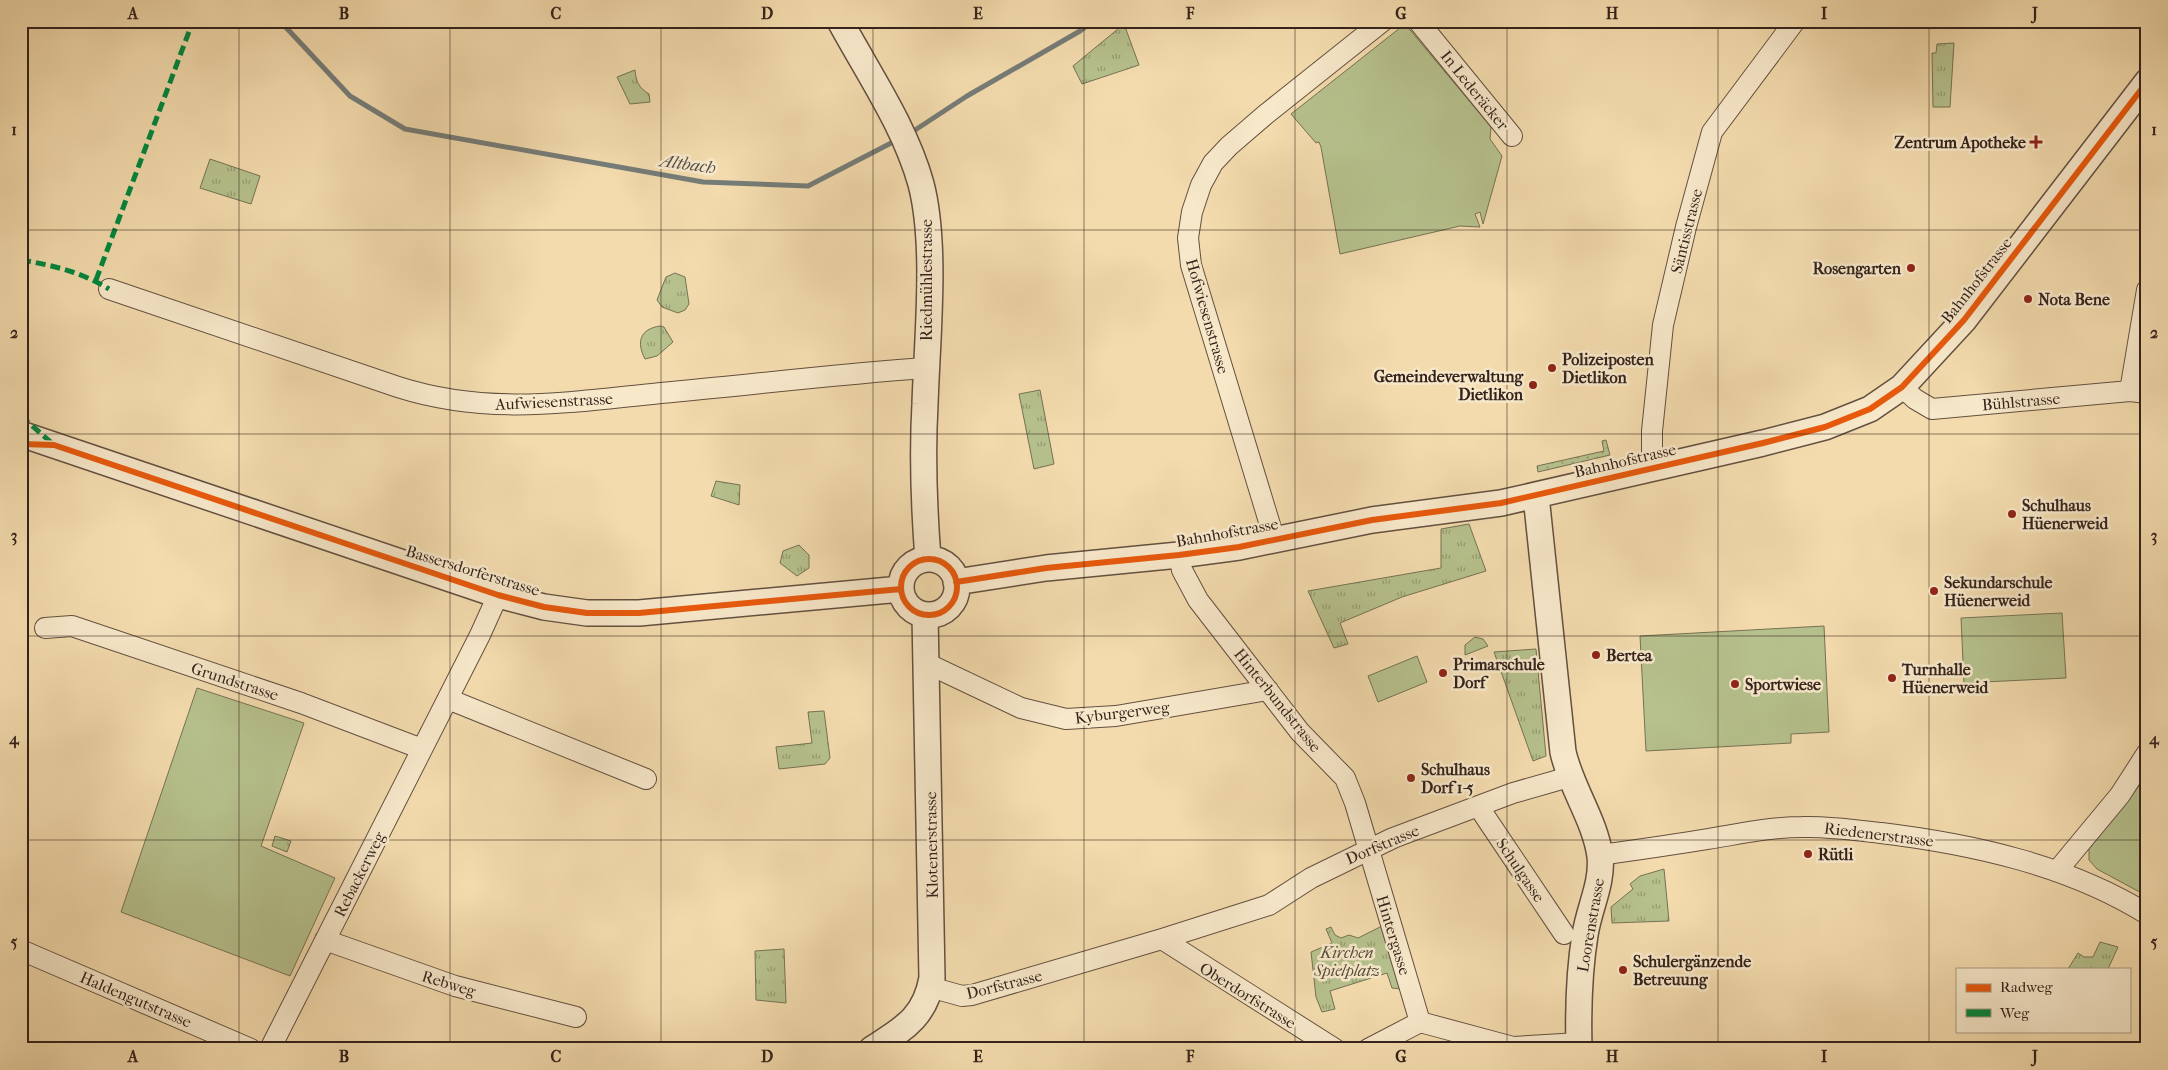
<svg xmlns="http://www.w3.org/2000/svg" width="2168" height="1070" font-family="'IM FELL French Canon',serif">
  <defs>
    <pattern id="park-tufts" width="24" height="20" patternUnits="userSpaceOnUse" patternTransform="scale(1.25)"><rect width="24" height="20" fill="#b6c18d"/><path d="M3 7l-1-3M5 7V3M7 7l1-3M15 17l-1-3M17 17v-4M19 17l1-3" fill="none" stroke="#959c72"/></pattern>
    <pattern id="garden-dots" width="8" height="8" patternUnits="userSpaceOnUse" patternTransform="scale(1.25)"><rect width="8" height="8" fill="#b6c18d"/><path d="M2 2h.1M6 6h.1" fill="none" stroke="#959c72" stroke-width="1.8" stroke-linecap="round"/></pattern>
  </defs>
  <rect width="100%" height="100%" fill="#f3dbad"/>
  <filter id="stains"><feTurbulence type="fractalNoise" baseFrequency=".004" numOctaves="4"/><feColorMatrix values="0 0 0 0 .2 0 0 0 0 .09 0 0 0 0 .02 0 0 0 .5 -.17"/></filter>
  <radialGradient id="worn" r=".72"><stop offset=".6" stop-color="#630" stop-opacity="0"/><stop offset="1" stop-color="#630" stop-opacity=".3"/></radialGradient>
  <path fill="#b6c18d" stroke="#757254" d="M1405,24L1491,127L1490,139L1502,156L1483,224L1480,212L1475,214L1480,227L1460,226L1340,254L1321,147L1319,142L1316,143L1291,114Z
    M2062,613L2066,678L1964,683L1961,618Z
    M1824,626L1829,732L1791,734V743L1646,751L1640,636Z
    M1475,637L1483,639L1488,646L1465,655V645Z
    M1417,656L1427,682L1378,702L1368,676Z
    M197,688L304,723L261,846L335,878L290,976L121,912Z
    M2147,774V896L2097,869L2089,860V849L2136,790Z"/>
  <path fill="url(#park-tufts)" stroke="#757254" d="M1124,24L1139,65L1082,84L1073,66Z
    M1954,43L1950,107H1933L1932,53H1936L1937,44Z
    M635,70C636,82 639,88 649,94L650,102L630,104L617,77Z
    M210,159L260,176L251,204L200,188Z
    M675,273L685,277L689,304L685,310L678,313L662,307L657,300L666,277Z
    M660,326L664,327L673,342L657,356L645,359C636,342 640,329 660,326Z
    M1040,390L1054,464L1034,469L1019,394Z
    M716,481L740,485L739,505L711,496Z
    M1469,524L1486,571L1402,597L1340,623L1348,644L1334,648L1308,591L1441,568V529Z
    M799,545L809,555V568L797,576L780,563L783,551Z
    M1536,649L1546,756L1533,761L1494,652Z
    M824,711L830,758L825,764L779,769L776,747L812,743L808,712Z
    M275,836L291,841L287,852L272,846Z
    M1664,869L1669,921L1612,923L1611,907L1633,889L1630,884L1640,876Z
    M1382,926L1401,989L1392,988L1387,973L1330,991L1335,1009L1322,1012L1316,997L1311,952L1332,943L1326,929L1331,927L1335,935L1341,938L1349,935L1358,938Z
    M2100,942L2118,947L2108,969H2068L2078,953L2084,957H2093Z
    M784,949L786,1003L756,1000L755,951Z"/>
  <path fill="url(#garden-dots)" stroke="#757254" d="M1606,440L1610,455L1538,472L1537,466L1604,451L1602,441Z"/>
  <g fill="none" stroke-linecap="round" stroke-linejoin="round">
    <path stroke="#757c78" stroke-width="5" d="M280,21L350,96L405,129L703,182L808,186L897,140
      M909,134L967,96L1080,31L1093,21"/>
    <g stroke="#645040" stroke-width="22">
      <path id="minor" d="M1418,21L1512,136
        M109,289L398,387C489,416 569,402 661,393C749,385 838,374 926,368
        M1902,387L1915,399L1932,409L2130,391L2147,393
        M2130,391L2147,290
        M1655,467L1652,452V431L1663,325L1686,227L1712,132L1795,21
        M1274,538L1191,265L1188,238L1192,212L1201,185L1213,163L1229,146L1265,115L1383,21
        M1179,555L1182,570L1198,600L1300,732L1345,778L1355,803L1420,1022
        M45,628L72,626L301,703L422,749
        M926,663L1021,708L1066,719L1116,716L1268,690
        M448,699L646,779
        M1478,806L1564,934
        M1600,855C1636,850 1672,845 1708,839C1739,834 1770,827 1802,827C1828,826 1855,830 1881,833C1972,844 2068,865 2147,914
        M2057,871L2120,795L2147,753
        M1162,939L1335,1049
        M325,940L455,986L576,1017
        M21,950L251,1049
        M930,987L962,996L972,995L1162,939L1269,905L1311,878L1393,838L1513,793L1569,777
        M270,1049L480,635L498,595
        M1368,1049L1420,1022L1513,1047L1579,1043"/>
    </g>
    <g stroke="#645040" stroke-width="28">
      <path id="tertiary" d="M840,21C868,73 905,126 921,184C937,245 927,339 925,404C922,456 924,507 928,559
        M21,434L498,595L544,607L587,613H639L901,589
        M1536,496L1563,752C1571,788 1595,820 1600,856C1603,883 1589,908 1585,935C1579,972 1578,1011 1579,1049
        M901 587a28 28 0 1 1 56 0a28 28 0 1 1-56 0Z
        M956,582L1046,568L1179,555L1239,547L1372,520L1501,503L1763,443L1825,427L1870,409L1902,387L1964,320L2147,82
        M872,1049C903,1029 925,1018 932,978L925,615"/>
    </g>
    <use href="#minor" stroke="#f7e8ca" stroke-width="20"/>
    <use href="#tertiary" stroke="#f7e8ca" stroke-width="25"/>
    <path stroke="#00873e" stroke-width="5" stroke-dasharray="10 5" stroke-linecap="butt" d="M21,260C52,265 81,272 109,289
      M96,280L193,21
      M21,416L54,445"/>
    <g stroke="#f7e8ca" stroke-width="9">
      <path id="cycleway" d="M21,444L54,445L498,595L544,607L587,613H639L901,589
        M901 587a28 28 0 1 1 56 0a28 28 0 1 1-56 0Z
        M956,582L1046,568L1179,555L1239,547L1372,520L1501,503L1763,443L1825,427L1870,409L1902,387L1964,320L2147,82"/>
    </g>
    <use href="#cycleway" stroke="#e8590c" stroke-width="6"/>
  </g>
  <path fill="none" stroke="#34221c" stroke-width="1" stroke-opacity="0.55" d="M239,21V1049M450,21V1049M661,21V1049M873,21V1049M1084,21V1049M1295,21V1049M1507,21V1049M1718,21V1049M1929,21V1049M21,230H2147M21,434H2147M21,636H2147M21,840H2147"/>
  <g fill="#8f2418" stroke="#f7e8ca" stroke-width="2">
    <path d="M2033.5 134.5h5v5h5v5h-5v5h-5v-5h-5v-5h5z"/>
    <circle cx="1911" cy="268" r="5"/>
    <circle cx="2028" cy="299" r="5"/>
    <circle cx="1552" cy="368" r="5"/>
    <circle cx="1533" cy="385" r="5"/>
    <circle cx="2012" cy="514" r="5"/>
    <circle cx="1934" cy="591" r="5"/>
    <circle cx="1596" cy="655" r="5"/>
    <circle cx="1443" cy="673" r="5"/>
    <circle cx="1892" cy="678" r="5"/>
    <circle cx="1735" cy="684" r="5"/>
    <circle cx="1411" cy="778" r="5"/>
    <circle cx="1808" cy="854" r="5"/>
    <circle cx="1623" cy="970" r="5"/>
  </g>
  <g text-anchor="middle" stroke-width="5" stroke-linejoin="round" paint-order="stroke">
    <g font-size="16" fill="#34221c" stroke="#f7e8ca">
      <text transform="translate(1475 90) rotate(51)" y="6">In Lederäcker</text>
      <text transform="translate(1686 231) rotate(-76)" y="6">Säntisstrasse</text>
      <text transform="translate(926 280) rotate(-90)" y="6">Riedmühlestrasse</text>
      <text transform="translate(1976 280) rotate(-52)" y="6">Bahnhofstrasse</text>
      <text transform="translate(1208 316) rotate(74)" y="6">Hofwiesenstrasse</text>
      <text transform="translate(554 401) rotate(-3)" y="6">Aufwiesenstrasse</text>
      <text transform="translate(2021 401) rotate(-5)" y="6">Bühlstrasse</text>
      <text transform="translate(1625 460) rotate(-13)" y="6">Bahnhofstrasse</text>
      <text transform="translate(1227 532) rotate(-10)" y="6">Bahnhofstrasse</text>
      <text transform="translate(473 570) rotate(17)" y="6">Bassersdorferstrasse</text>
      <text transform="translate(235 681) rotate(18)" y="6">Grundstrasse</text>
      <text transform="translate(1278 700) rotate(51)" y="6">Hinterbundstrasse</text>
      <text transform="translate(1122 712) rotate(-7)" y="6">Kyburgerweg</text>
      <text transform="translate(1879 834) rotate(7)" y="6">Riedenerstrasse</text>
      <text transform="translate(1382 844) rotate(-23)" y="6">Dorfstrasse</text>
      <text transform="translate(931 845) rotate(-91)" y="6">Klotenerstrasse</text>
      <text transform="translate(1521 870) rotate(56)" y="6">Schulgasse</text>
      <text transform="translate(359 874) rotate(-63)" y="6">Rebackerweg</text>
      <text transform="translate(1590 925) rotate(-80)" y="6">Loorenstrasse</text>
      <text transform="translate(1394 935) rotate(73)" y="6">Hintergasse</text>
      <text transform="translate(449 983) rotate(17)" y="6">Rebweg</text>
      <text transform="translate(1004 984) rotate(-14)" y="6">Dorfstrasse</text>
      <text transform="translate(1248 995) rotate(32)" y="6">Oberdorfstrasse</text>
      <text transform="translate(136 999) rotate(23)" y="6">Haldengutstrasse</text>
    </g>
    <g font-size="16" font-weight="bold" fill="#34221c" stroke="#f7e8ca" text-anchor="start">
      <text x="2026" y="148" text-anchor="end">Zentrum Apotheke</text>
      <text x="1901" y="274" text-anchor="end">Rosengarten</text>
      <text x="2038" y="305">Nota Bene</text>
      <text x="1562" y="365">Polizeiposten<tspan x="1562" dy="18">Dietlikon</tspan></text>
      <text x="1523" y="382" text-anchor="end">Gemeindeverwaltung<tspan x="1523" dy="18">Dietlikon</tspan></text>
      <text x="2022" y="511">Schulhaus<tspan x="2022" dy="18">Hüenerweid</tspan></text>
      <text x="1944" y="588">Sekundarschule<tspan x="1944" dy="18">Hüenerweid</tspan></text>
      <text x="1606" y="661">Bertea</text>
      <text x="1453" y="670">Primarschule<tspan x="1453" dy="18">Dorf</tspan></text>
      <text x="1902" y="675">Turnhalle<tspan x="1902" dy="18">Hüenerweid</tspan></text>
      <text x="1745" y="690">Sportwiese</text>
      <text x="1421" y="775">Schulhaus<tspan x="1421" dy="18">Dorf 1-5</tspan></text>
      <text x="1818" y="860">Rütli</text>
      <text x="1633" y="967">Schulergänzende<tspan x="1633" dy="18">Betreuung</tspan></text>
    </g>
    <g font-size="16" font-style="italic" fill="#544a38" stroke="#f7e8ca">
      <text x="1347" y="958">Kirchen<tspan x="1347" dy="18">Spielplatz</tspan></text>
    </g>
    <g font-size="18" font-style="italic" fill="#544f4a" stroke="#f7e8ca">
      <text transform="translate(688 164) rotate(8)" y="6">Altbach</text>
    </g>
  </g>
  <rect width="2168" height="1070" fill="none" stroke="#f3dbad" stroke-width="55"/>
  <rect x="1956" y="968" width="175" height="65" fill="#f7e8ca" stroke="#a99984"/>
  <rect x="1966" y="984" width="25" height="8" fill="#e8590c" stroke="#a99984"/>
  <text x="2000" y="992" font-size="15" fill="#34221c">Radweg</text>
  <rect x="1966" y="1009" width="25" height="8" fill="#00873e" stroke="#a99984"/>
  <text x="2000" y="1018" font-size="15" fill="#34221c">Weg</text>
  <rect x="28" y="28" width="2112" height="1014" fill="none" stroke="#34221c" stroke-width="2"/>
  <g font-size="16" text-anchor="middle" font-weight="bold" fill="#34221c">
    <text x="133" y="19">A</text>
    <text x="344" y="19">B</text>
    <text x="556" y="19">C</text>
    <text x="767" y="19">D</text>
    <text x="978" y="19">E</text>
    <text x="1190" y="19">F</text>
    <text x="1401" y="19">G</text>
    <text x="1612" y="19">H</text>
    <text x="1824" y="19">I</text>
    <text x="2035" y="19">J</text>
    <text x="14" y="135">1</text>
    <text x="2154" y="135">1</text>
    <text x="14" y="338">2</text>
    <text x="2154" y="338">2</text>
    <text x="14" y="541">3</text>
    <text x="2154" y="541">3</text>
    <text x="14" y="744">4</text>
    <text x="2154" y="744">4</text>
    <text x="14" y="947">5</text>
    <text x="2154" y="947">5</text>
    <text x="133" y="1062">A</text>
    <text x="344" y="1062">B</text>
    <text x="556" y="1062">C</text>
    <text x="767" y="1062">D</text>
    <text x="978" y="1062">E</text>
    <text x="1190" y="1062">F</text>
    <text x="1401" y="1062">G</text>
    <text x="1612" y="1062">H</text>
    <text x="1824" y="1062">I</text>
    <text x="2035" y="1062">J</text>
  </g>
  <rect width="100%" height="100%" filter="url(#stains)"/>
  <rect width="100%" height="100%" fill="url(#worn)"/>
</svg>
